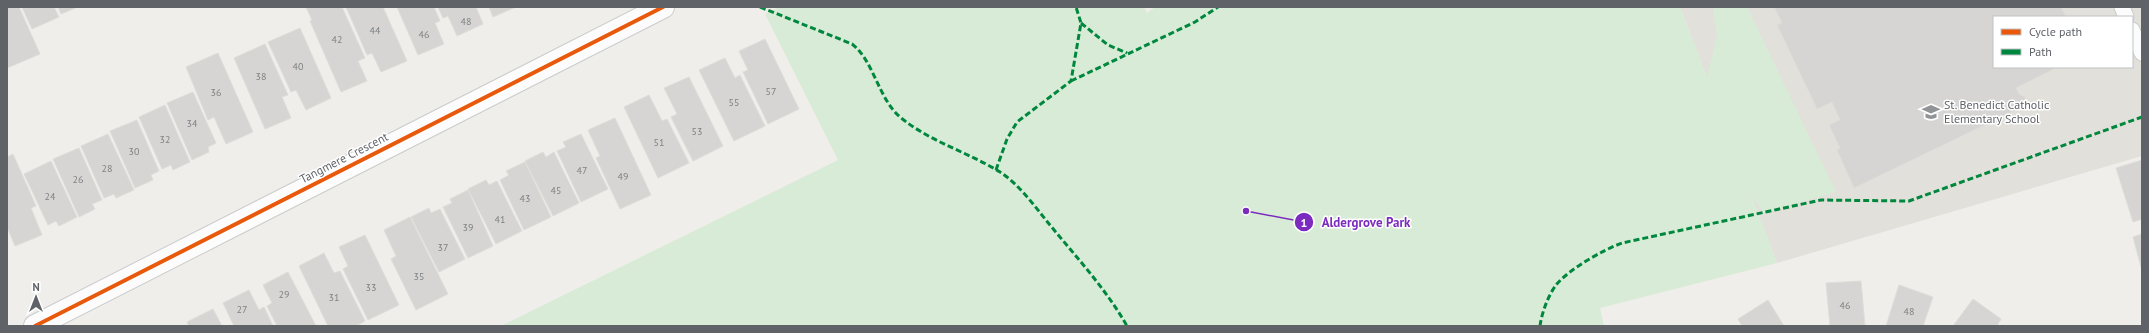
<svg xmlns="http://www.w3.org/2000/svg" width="2149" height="333" font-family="'PT Sans',sans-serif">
  <rect width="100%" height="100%" fill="#efeeea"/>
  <path fill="#e2e0da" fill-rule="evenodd" d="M1680,7H2142V156L1777,263ZM1994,17H2132V67H1994Z"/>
  <path fill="#d8ebd6" d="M780,7H1144L1147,13L1155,7H1680L1707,77L1717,36L1713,7H1747L1836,192L1764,213L1752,196L1777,263L1600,308L1604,326H501L838,160L765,14Z"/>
  <path fill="#d6d5d3" stroke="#deddd9" d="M7,7H19L40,54L7,68Z
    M22,7H54L59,17L32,29Z
    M58,7H78L61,14Z
    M306,7H342L365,58L358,61L367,81L341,92L310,21L312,20Z
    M346,7H383L407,61L381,72L372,53L367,55Z
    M397,7H434L440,21L435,23L444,44L418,55Z
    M438,7H476L483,24L457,36L448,16L443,18Z
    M489,7H516L493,17Z
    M1774,7H2061L2066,17H1994V67H2055L2052,70L2016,88L2019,94L2025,97L2026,105L1854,188L1837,150L1840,148L1829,125L1840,120L1832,102L1817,109L1777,25L1782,23Z
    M300,28L331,98L306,110L296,90L291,92L268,42Z
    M765,39L799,109L768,124L743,72L748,70L739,51Z
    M265,44L288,95L282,97L291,118L265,129L234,58Z
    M218,53L253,132L226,144L214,117L208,120L186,67Z
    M725,58L735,78L740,75L765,126L734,141L699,70Z
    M689,77L723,146L693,161L671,117L677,114L664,88Z
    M193,92L216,143L208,147L209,152L192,160L167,103Z
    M649,95L662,121L667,119L689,163L658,178L624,107Z
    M165,105L190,162L173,170L171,165L162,169L139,117Z
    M615,118L651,195L620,209L596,158L600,156L588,130Z
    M137,120L159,171L151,175L153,180L135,188L110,131Z
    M108,134L134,190L116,198L114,194L104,198L81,146Z
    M581,134L608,189L581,202L557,151L566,147L563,142Z
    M79,148L102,200L92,204L95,209L79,217L53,159Z
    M543,152L546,157L554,152L579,203L553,216L525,161Z
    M13,154L36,206L31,208L42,235L15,246L7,227V157Z
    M2142,160V219L2133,222L2116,168Z
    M51,161L77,217L59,226L56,221L48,225L24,174Z
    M525,162L551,217L524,230L500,180L509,175L506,171Z
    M486,180L489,185L497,181L522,231L496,244L468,189Z
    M468,190L493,246L468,258L443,207L452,203L450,199Z
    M429,208L431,213L440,209L465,259L439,272L411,217Z
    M410,217L448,294L416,310L391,259L396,256L384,230Z
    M2142,234V271L2133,237Z
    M365,235L399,305L368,320L343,269L348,266L339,247Z
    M324,253L334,273L340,271L365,321L356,326H328L299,266Z
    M288,272L316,326H277L267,306L272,303L263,285Z
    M1861,281L1865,326H1830L1826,283Z
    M1899,285L1933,297L1923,326H1886Z
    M249,290L259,310L264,307L273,326H234L223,303Z
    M1973,299L2001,319L1997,326H1953Z
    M1768,300L1784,326H1742L1738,319Z
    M213,309L222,326H189L187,322Z"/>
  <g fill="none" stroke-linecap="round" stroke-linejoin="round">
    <g stroke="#cbcccc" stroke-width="17">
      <path id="service" d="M2122,7L2126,17
        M2132,30L2142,53"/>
    </g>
    <g stroke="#cbcccc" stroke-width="24">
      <path id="minor" d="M35,326L663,7"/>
    </g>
    <use href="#service" stroke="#fdfcfc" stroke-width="15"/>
    <use href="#minor" stroke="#fdfcfc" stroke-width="22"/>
    <path stroke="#00873e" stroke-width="3" stroke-dasharray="6 3" stroke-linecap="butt" d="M760,7L852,44C874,61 878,98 900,117C930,142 968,152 1000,172C1020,185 1035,207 1050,225C1077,258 1106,289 1127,326
      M1081,23L1108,45L1127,53
      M1071,81L1195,22L1218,7
      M996,170L1007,139L1017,122L1071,81L1081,23L1076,7
      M1540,326C1542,312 1548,296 1556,285C1569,269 1603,250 1622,243L1821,200L1909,201L2142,117"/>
    <g stroke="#fff" stroke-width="6">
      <path id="cycleway" d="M35,326L663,7"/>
    </g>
    <use href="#cycleway" stroke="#e8590c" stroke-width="4"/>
  </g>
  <defs>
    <g id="school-bare" transform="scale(1.38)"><path d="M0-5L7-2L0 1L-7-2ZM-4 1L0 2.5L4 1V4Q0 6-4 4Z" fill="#919496" stroke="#fff" stroke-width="2.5" paint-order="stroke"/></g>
  </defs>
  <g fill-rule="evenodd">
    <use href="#school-bare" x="1931" y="112"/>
  </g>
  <g text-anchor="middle" stroke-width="3" stroke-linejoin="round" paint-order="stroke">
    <g font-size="10" fill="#7e8184">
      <text x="466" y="25">48</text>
      <text x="375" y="34">44</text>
      <text x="424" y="38">46</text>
      <text x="337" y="43">42</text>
      <text x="298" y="70">40</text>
      <text x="261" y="80">38</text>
      <text x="771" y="95">57</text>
      <text x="216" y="96">36</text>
      <text x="734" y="106">55</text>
      <text x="192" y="127">34</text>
      <text x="697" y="135">53</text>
      <text x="165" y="143">32</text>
      <text x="659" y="146">51</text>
      <text x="134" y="155">30</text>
      <text x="107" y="172">28</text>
      <text x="582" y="174">47</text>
      <text x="623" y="180">49</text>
      <text x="78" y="183">26</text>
      <text x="556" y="194">45</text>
      <text x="50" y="200">24</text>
      <text x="525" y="202">43</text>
      <text x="500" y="223">41</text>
      <text x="468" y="231">39</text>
      <text x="443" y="251">37</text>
      <text x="419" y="280">35</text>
      <text x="371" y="291">33</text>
      <text x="284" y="298">29</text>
      <text x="334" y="301">31</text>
      <text x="1845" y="309">46</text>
      <text x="242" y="313">27</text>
      <text x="1909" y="315">48</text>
    </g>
    <g font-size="12" fill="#5f6368" stroke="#fff" text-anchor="start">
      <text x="1944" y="109">St. Benedict Catholic<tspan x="1944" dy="14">Elementary School</tspan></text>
    </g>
    <g font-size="12" fill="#5f6368" stroke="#fff">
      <text transform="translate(344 158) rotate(-27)" y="4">Tangmere Crescent</text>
    </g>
  </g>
  <path fill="none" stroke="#7b2cbf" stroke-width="1.5" d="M1246 211L1304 222"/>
  <g fill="#7b2cbf" stroke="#fff" stroke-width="1.5">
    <circle cx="1246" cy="211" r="4"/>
    <circle cx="1304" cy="222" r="10"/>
  </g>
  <g font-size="12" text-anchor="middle" font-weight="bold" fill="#fff">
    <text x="1304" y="227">1</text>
  </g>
  <g font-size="13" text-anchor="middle" font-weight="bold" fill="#7b2cbf" stroke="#fff" stroke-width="3" stroke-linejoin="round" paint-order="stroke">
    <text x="1366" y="227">Aldergrove Park</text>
  </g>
  <rect width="2149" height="333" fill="none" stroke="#5f6368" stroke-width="16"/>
  <rect x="1993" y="16" width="140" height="52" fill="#ffffff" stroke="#bfc1c3"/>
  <rect x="2001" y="29" width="20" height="6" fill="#e8590c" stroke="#bfc1c3"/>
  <text x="2029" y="36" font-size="12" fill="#5f6368">Cycle path</text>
  <rect x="2001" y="49" width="20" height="6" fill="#00873e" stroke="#bfc1c3"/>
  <text x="2029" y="56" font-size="12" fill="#5f6368">Path</text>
  <g transform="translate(36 297)" stroke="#ffffff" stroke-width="3" paint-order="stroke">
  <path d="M0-3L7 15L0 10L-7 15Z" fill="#5f6368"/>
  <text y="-6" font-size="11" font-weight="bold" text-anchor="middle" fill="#5f6368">N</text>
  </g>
</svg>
